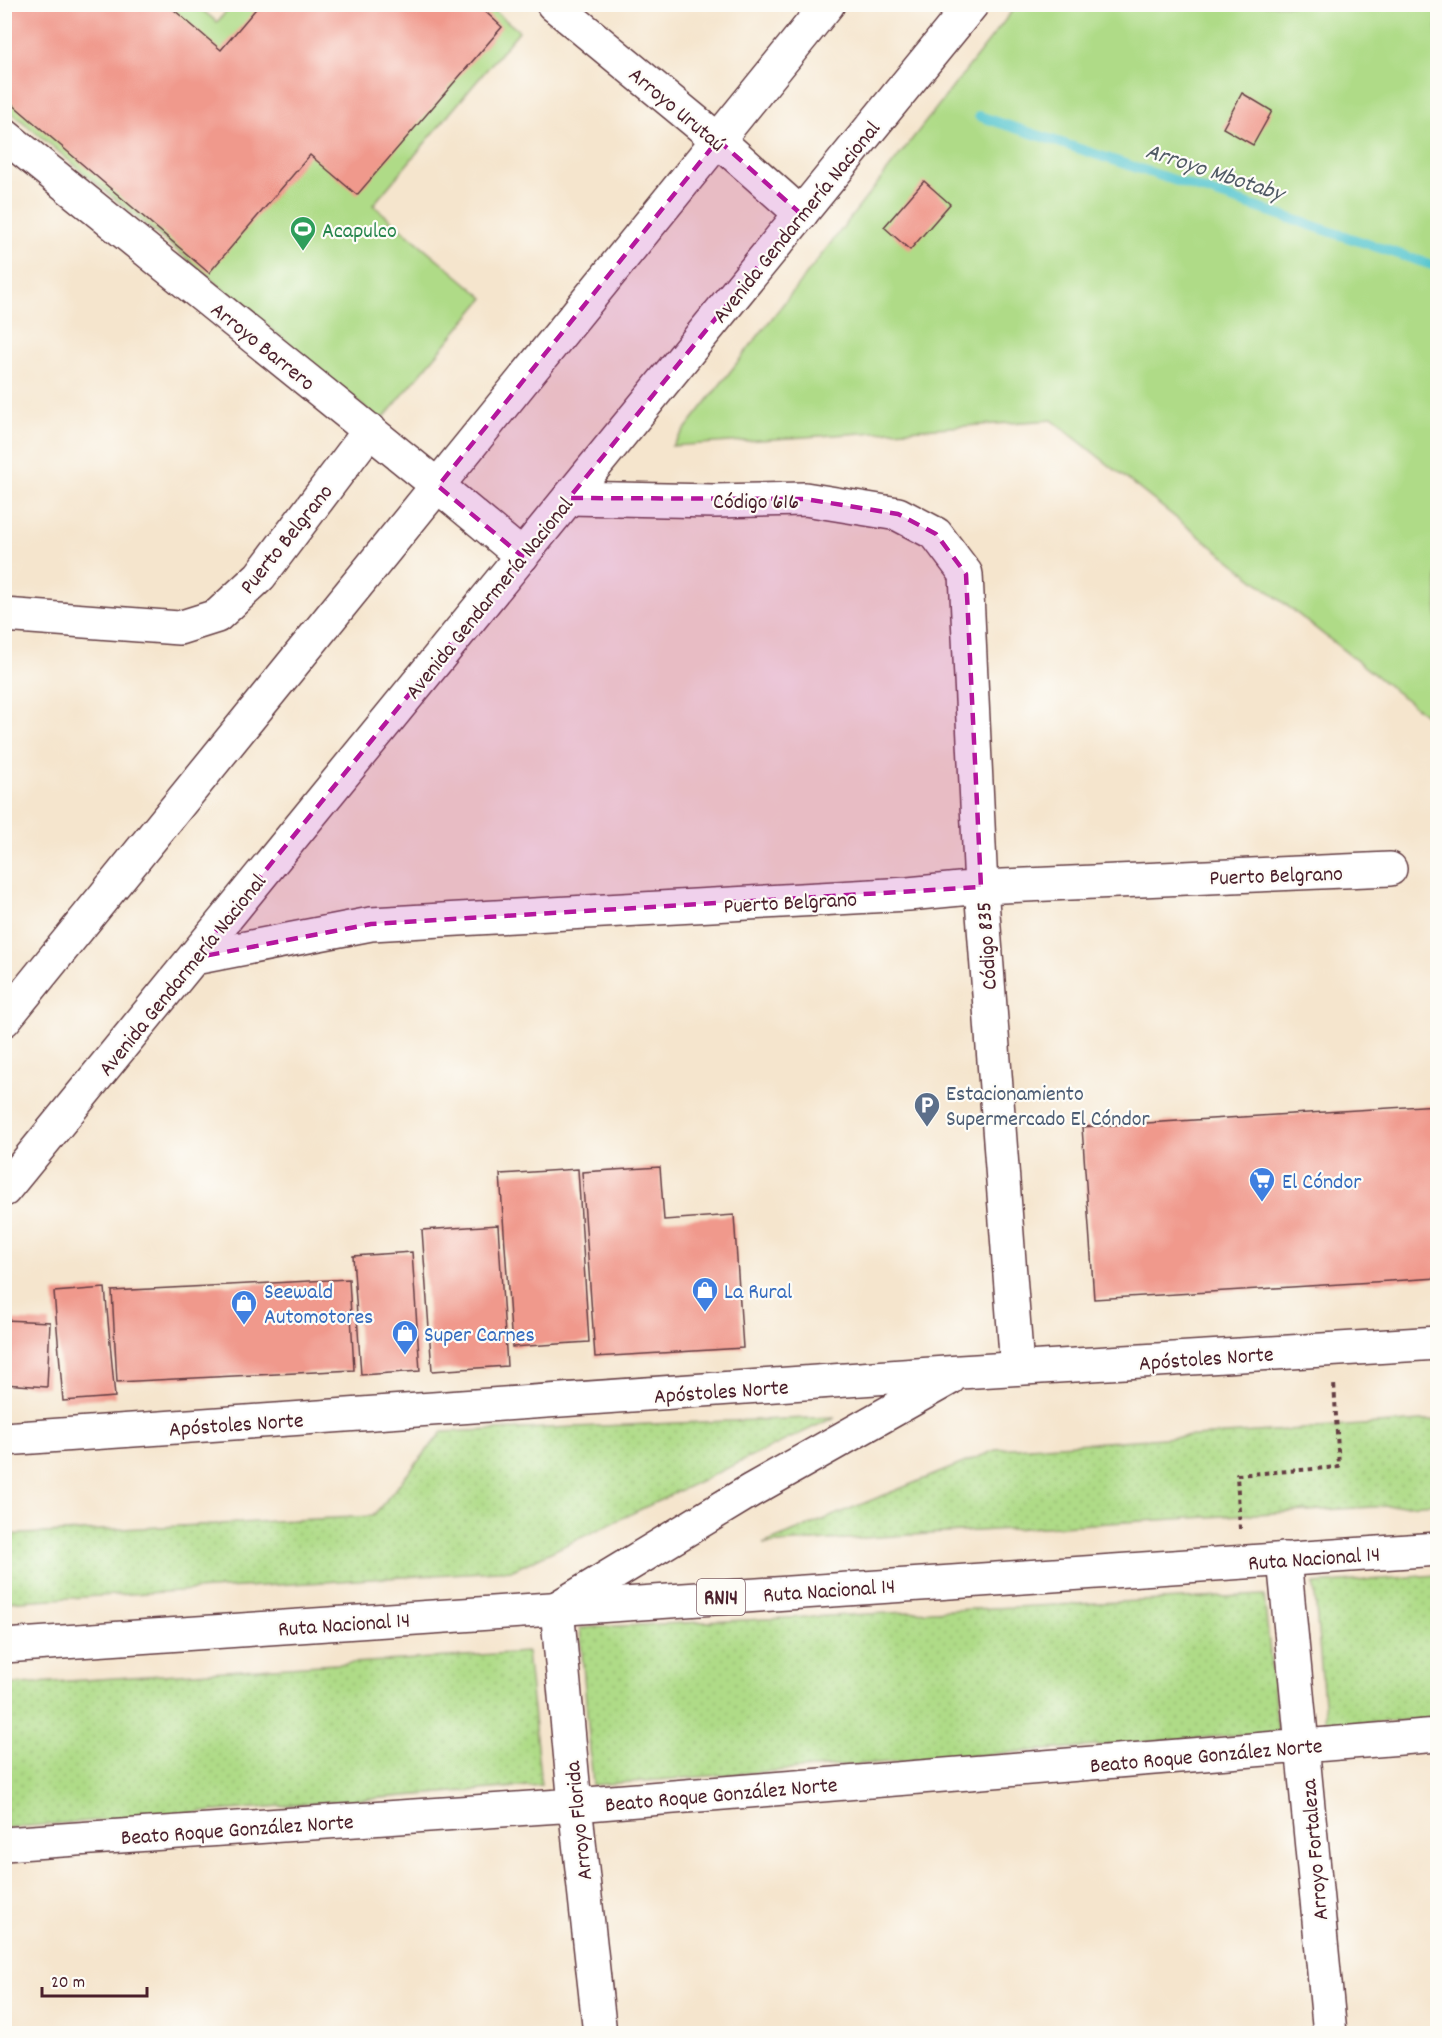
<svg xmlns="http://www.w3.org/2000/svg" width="1442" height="2038" font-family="Dekko,sans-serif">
  <defs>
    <pattern id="grass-dots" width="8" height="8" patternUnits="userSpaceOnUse" patternTransform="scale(1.5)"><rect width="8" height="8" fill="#afdb87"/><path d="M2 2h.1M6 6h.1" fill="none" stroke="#98bc75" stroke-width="1.8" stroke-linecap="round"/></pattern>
  </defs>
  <rect width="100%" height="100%" fill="#fdfcf7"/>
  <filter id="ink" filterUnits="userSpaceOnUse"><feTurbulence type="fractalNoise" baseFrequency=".0167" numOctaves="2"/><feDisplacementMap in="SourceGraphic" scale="12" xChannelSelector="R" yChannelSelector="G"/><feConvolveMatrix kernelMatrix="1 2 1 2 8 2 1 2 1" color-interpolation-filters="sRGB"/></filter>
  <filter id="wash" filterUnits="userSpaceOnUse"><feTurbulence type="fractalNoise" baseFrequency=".008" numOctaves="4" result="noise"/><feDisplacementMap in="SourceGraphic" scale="24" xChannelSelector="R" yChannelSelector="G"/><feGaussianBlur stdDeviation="1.35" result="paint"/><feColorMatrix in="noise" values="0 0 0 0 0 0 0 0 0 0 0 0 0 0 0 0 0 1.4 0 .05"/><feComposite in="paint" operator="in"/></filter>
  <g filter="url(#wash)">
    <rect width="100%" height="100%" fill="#f5e5cd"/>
    <path fill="url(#grass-dots)" stroke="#7c7d59" stroke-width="1.5" d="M835,1417L513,1570L5,1602V1535L373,1516L442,1432Z
      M1437,1420V1503L763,1544L998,1449Z
      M1437,1575V1718L1326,1726L1314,1584Z
      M1264,1595L1278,1732L593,1785L580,1628Z
      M527,1652L541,1785L5,1828V1685Z"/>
    <path fill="#afdb87" stroke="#7c7d59" stroke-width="1.5" d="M4,5H196L217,22L232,5H487L519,31L373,205L484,298L381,421L5,107Z
      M1017,5H1437V724L1052,420L672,446Z"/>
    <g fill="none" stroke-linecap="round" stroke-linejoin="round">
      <path stroke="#5ac7d0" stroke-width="10" d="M979,116L1438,267"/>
    </g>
    <g id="blocks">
      <path fill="#f0998c" d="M10,4H167L221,50L260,4H477L502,27L357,195L310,155L209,273L4,97V11Z
        M1242,93L1272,111L1253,145L1223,128Z
        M924,181L950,204L910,250L884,227Z
        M1438,1105V1278L1094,1299L1082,1127Z
        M660,1167L664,1220L734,1215L743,1348L595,1357L582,1172Z
        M578,1169L589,1342L512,1347L500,1174Z
        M498,1225L507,1366L432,1371L422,1230Z
        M412,1252L420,1371L361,1375L353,1256Z
        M349,1279L354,1370L117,1382L112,1291Z
        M105,1288L115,1397L63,1401L54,1292Z
        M4,1320L50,1322L47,1387L4,1384Z"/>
    </g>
  </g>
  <g filter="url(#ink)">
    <use href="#blocks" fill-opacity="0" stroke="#643d43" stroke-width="1.5"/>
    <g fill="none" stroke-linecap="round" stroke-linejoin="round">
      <g stroke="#643d43" stroke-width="36">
        <path id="street" d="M553,4L718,140L801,214
          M4,135L438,486L522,556
          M569,498L714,501L805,499L898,514L936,534L966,574L981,887L1017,1368
          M4,615L179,628L217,616L260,576L370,430
          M194,958L371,924L908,894L981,887L1390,869
          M1284,1559L1330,2034
          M557,1608L575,1805L600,2034
          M4,1844L575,1805L1438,1735"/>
      </g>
      <g stroke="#643d43" stroke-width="36">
        <path id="secondary" d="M4,1020L828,4
          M4,1190L972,4
          M4,1439L960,1372L1438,1343
          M557,1608L750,1491L950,1378"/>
      </g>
      <g stroke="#643d43" stroke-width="36">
        <path id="highway" d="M4,1646L1438,1549"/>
      </g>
      <path stroke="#643d43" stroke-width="4" stroke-dasharray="4.5 4.5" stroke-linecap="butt" d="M1240,1529L1237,1475L1339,1467L1334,1383"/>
      <use href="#street" stroke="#fff" stroke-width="33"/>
      <use href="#secondary" stroke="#fff" stroke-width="33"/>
      <use href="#highway" stroke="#fff" stroke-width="33"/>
    </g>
  </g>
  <path fill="#b5179e" fill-opacity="0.2" stroke="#b5179e" stroke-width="4.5" stroke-dasharray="12 8" stroke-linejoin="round" d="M718,140L801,214L569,498L805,499L898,514L936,534L966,574L981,887L371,924L194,958L522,556L438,486Z"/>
  <defs>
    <g id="stadium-pin" transform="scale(1.35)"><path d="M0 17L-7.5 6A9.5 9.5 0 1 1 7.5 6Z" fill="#2e9e5b" stroke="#fdfcf7"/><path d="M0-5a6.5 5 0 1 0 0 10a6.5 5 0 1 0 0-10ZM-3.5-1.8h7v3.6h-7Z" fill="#fff"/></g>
    <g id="parking-pin" transform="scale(1.35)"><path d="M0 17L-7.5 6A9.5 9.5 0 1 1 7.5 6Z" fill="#5c6f8a" stroke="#fdfcf7"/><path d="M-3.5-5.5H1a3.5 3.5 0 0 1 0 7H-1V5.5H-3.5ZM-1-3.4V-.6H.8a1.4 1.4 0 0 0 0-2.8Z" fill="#fff"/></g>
    <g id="supermarket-pin" transform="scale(1.35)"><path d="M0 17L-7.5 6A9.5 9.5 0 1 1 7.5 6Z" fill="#3f7fe0" stroke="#fdfcf7"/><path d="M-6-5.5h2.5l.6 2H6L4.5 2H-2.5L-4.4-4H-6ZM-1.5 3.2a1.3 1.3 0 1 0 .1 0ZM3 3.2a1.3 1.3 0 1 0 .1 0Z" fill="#fff"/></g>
    <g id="shop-pin" transform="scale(1.35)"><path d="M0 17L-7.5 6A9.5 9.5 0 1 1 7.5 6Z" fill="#3f7fe0" stroke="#fdfcf7"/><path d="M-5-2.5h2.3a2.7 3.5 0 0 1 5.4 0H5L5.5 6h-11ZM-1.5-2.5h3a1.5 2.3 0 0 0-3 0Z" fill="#fff"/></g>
  </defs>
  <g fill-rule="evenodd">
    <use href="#stadium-pin" x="303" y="229"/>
    <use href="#parking-pin" x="927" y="1105"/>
    <use href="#supermarket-pin" x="1262" y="1180"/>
    <use href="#shop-pin" x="705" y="1290"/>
    <use href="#shop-pin" x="244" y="1303"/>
    <use href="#shop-pin" x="405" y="1333"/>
  </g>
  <g text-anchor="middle" stroke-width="4.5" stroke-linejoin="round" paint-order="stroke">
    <rect fill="#fdfcf7" stroke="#806168" stroke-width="1.5" x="697" y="1579" width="48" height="36" rx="4.5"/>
    <g font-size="21" font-weight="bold" fill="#4a1f2b">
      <text x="721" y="1604">RN14</text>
    </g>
    <g font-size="22" fill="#4a1f2b" stroke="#fdfcf7">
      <text transform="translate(678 108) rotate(40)" y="8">Arroyo Urutaú</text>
      <text transform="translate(795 221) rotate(-51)" y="8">Avenida Gendarmería Nacional</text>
      <text transform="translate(264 345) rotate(39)" y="8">Arroyo Barrero</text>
      <text x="756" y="508">Código 616</text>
      <text transform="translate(285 538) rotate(-51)" y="8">Puerto Belgrano</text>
      <text transform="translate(488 597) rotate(-51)" y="8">Avenida Gendarmería Nacional</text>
      <text transform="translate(1276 874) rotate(-2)" y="8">Puerto Belgrano</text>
      <text transform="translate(790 901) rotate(-3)" y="8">Puerto Belgrano</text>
      <text transform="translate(985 946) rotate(-94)" y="8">Código 835</text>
      <text transform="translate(181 974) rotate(-51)" y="8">Avenida Gendarmería Nacional</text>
      <text transform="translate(1206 1357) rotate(-4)" y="8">Apóstoles Norte</text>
      <text transform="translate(721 1390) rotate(-4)" y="8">Apóstoles Norte</text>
      <text transform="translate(236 1423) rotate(-4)" y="8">Apóstoles Norte</text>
      <text transform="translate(1314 1557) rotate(-4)" y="8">Ruta Nacional 14</text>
      <text transform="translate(829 1589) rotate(-4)" y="8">Ruta Nacional 14</text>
      <text transform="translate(344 1623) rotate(-4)" y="8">Ruta Nacional 14</text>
      <text transform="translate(1206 1754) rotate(-5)" y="8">Beato Roque González Norte</text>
      <text transform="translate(721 1793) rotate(-5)" y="8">Beato Roque González Norte</text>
      <text transform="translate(577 1821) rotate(-96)" y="8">Arroyo Florida</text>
      <text transform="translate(237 1828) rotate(-4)" y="8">Beato Roque González Norte</text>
      <text transform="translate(1313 1850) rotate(-95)" y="8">Arroyo Fortaleza</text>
    </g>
    <g font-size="22" fill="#27864d" stroke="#fdfcf7" text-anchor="start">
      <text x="322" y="237">Acapulco</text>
    </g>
    <g font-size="22" fill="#4e5e75" stroke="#fdfcf7" text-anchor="start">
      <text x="946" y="1100">Estacionamiento<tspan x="946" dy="25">Supermercado El Cóndor</tspan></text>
    </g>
    <g font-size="22" fill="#366cbe" stroke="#fdfcf7" text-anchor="start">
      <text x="1282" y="1188">El Cóndor</text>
      <text x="264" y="1298">Seewald<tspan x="264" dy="25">Automotores</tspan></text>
      <text x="724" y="1298">La Rural</text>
      <text x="424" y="1341">Super Carnes</text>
    </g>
    <g font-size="24" font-style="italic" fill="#505a65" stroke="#fdfcf7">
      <text transform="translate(1215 171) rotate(18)" y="8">Arroyo Mbotaby</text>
    </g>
  </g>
  <rect width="1442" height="2038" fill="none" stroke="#fdfcf7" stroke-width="24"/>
  <path d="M42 1987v9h105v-9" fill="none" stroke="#4a1f2b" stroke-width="3"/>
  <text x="51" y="1987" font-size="18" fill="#4a1f2b" stroke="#fdfcf7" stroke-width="4.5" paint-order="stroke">20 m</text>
</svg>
